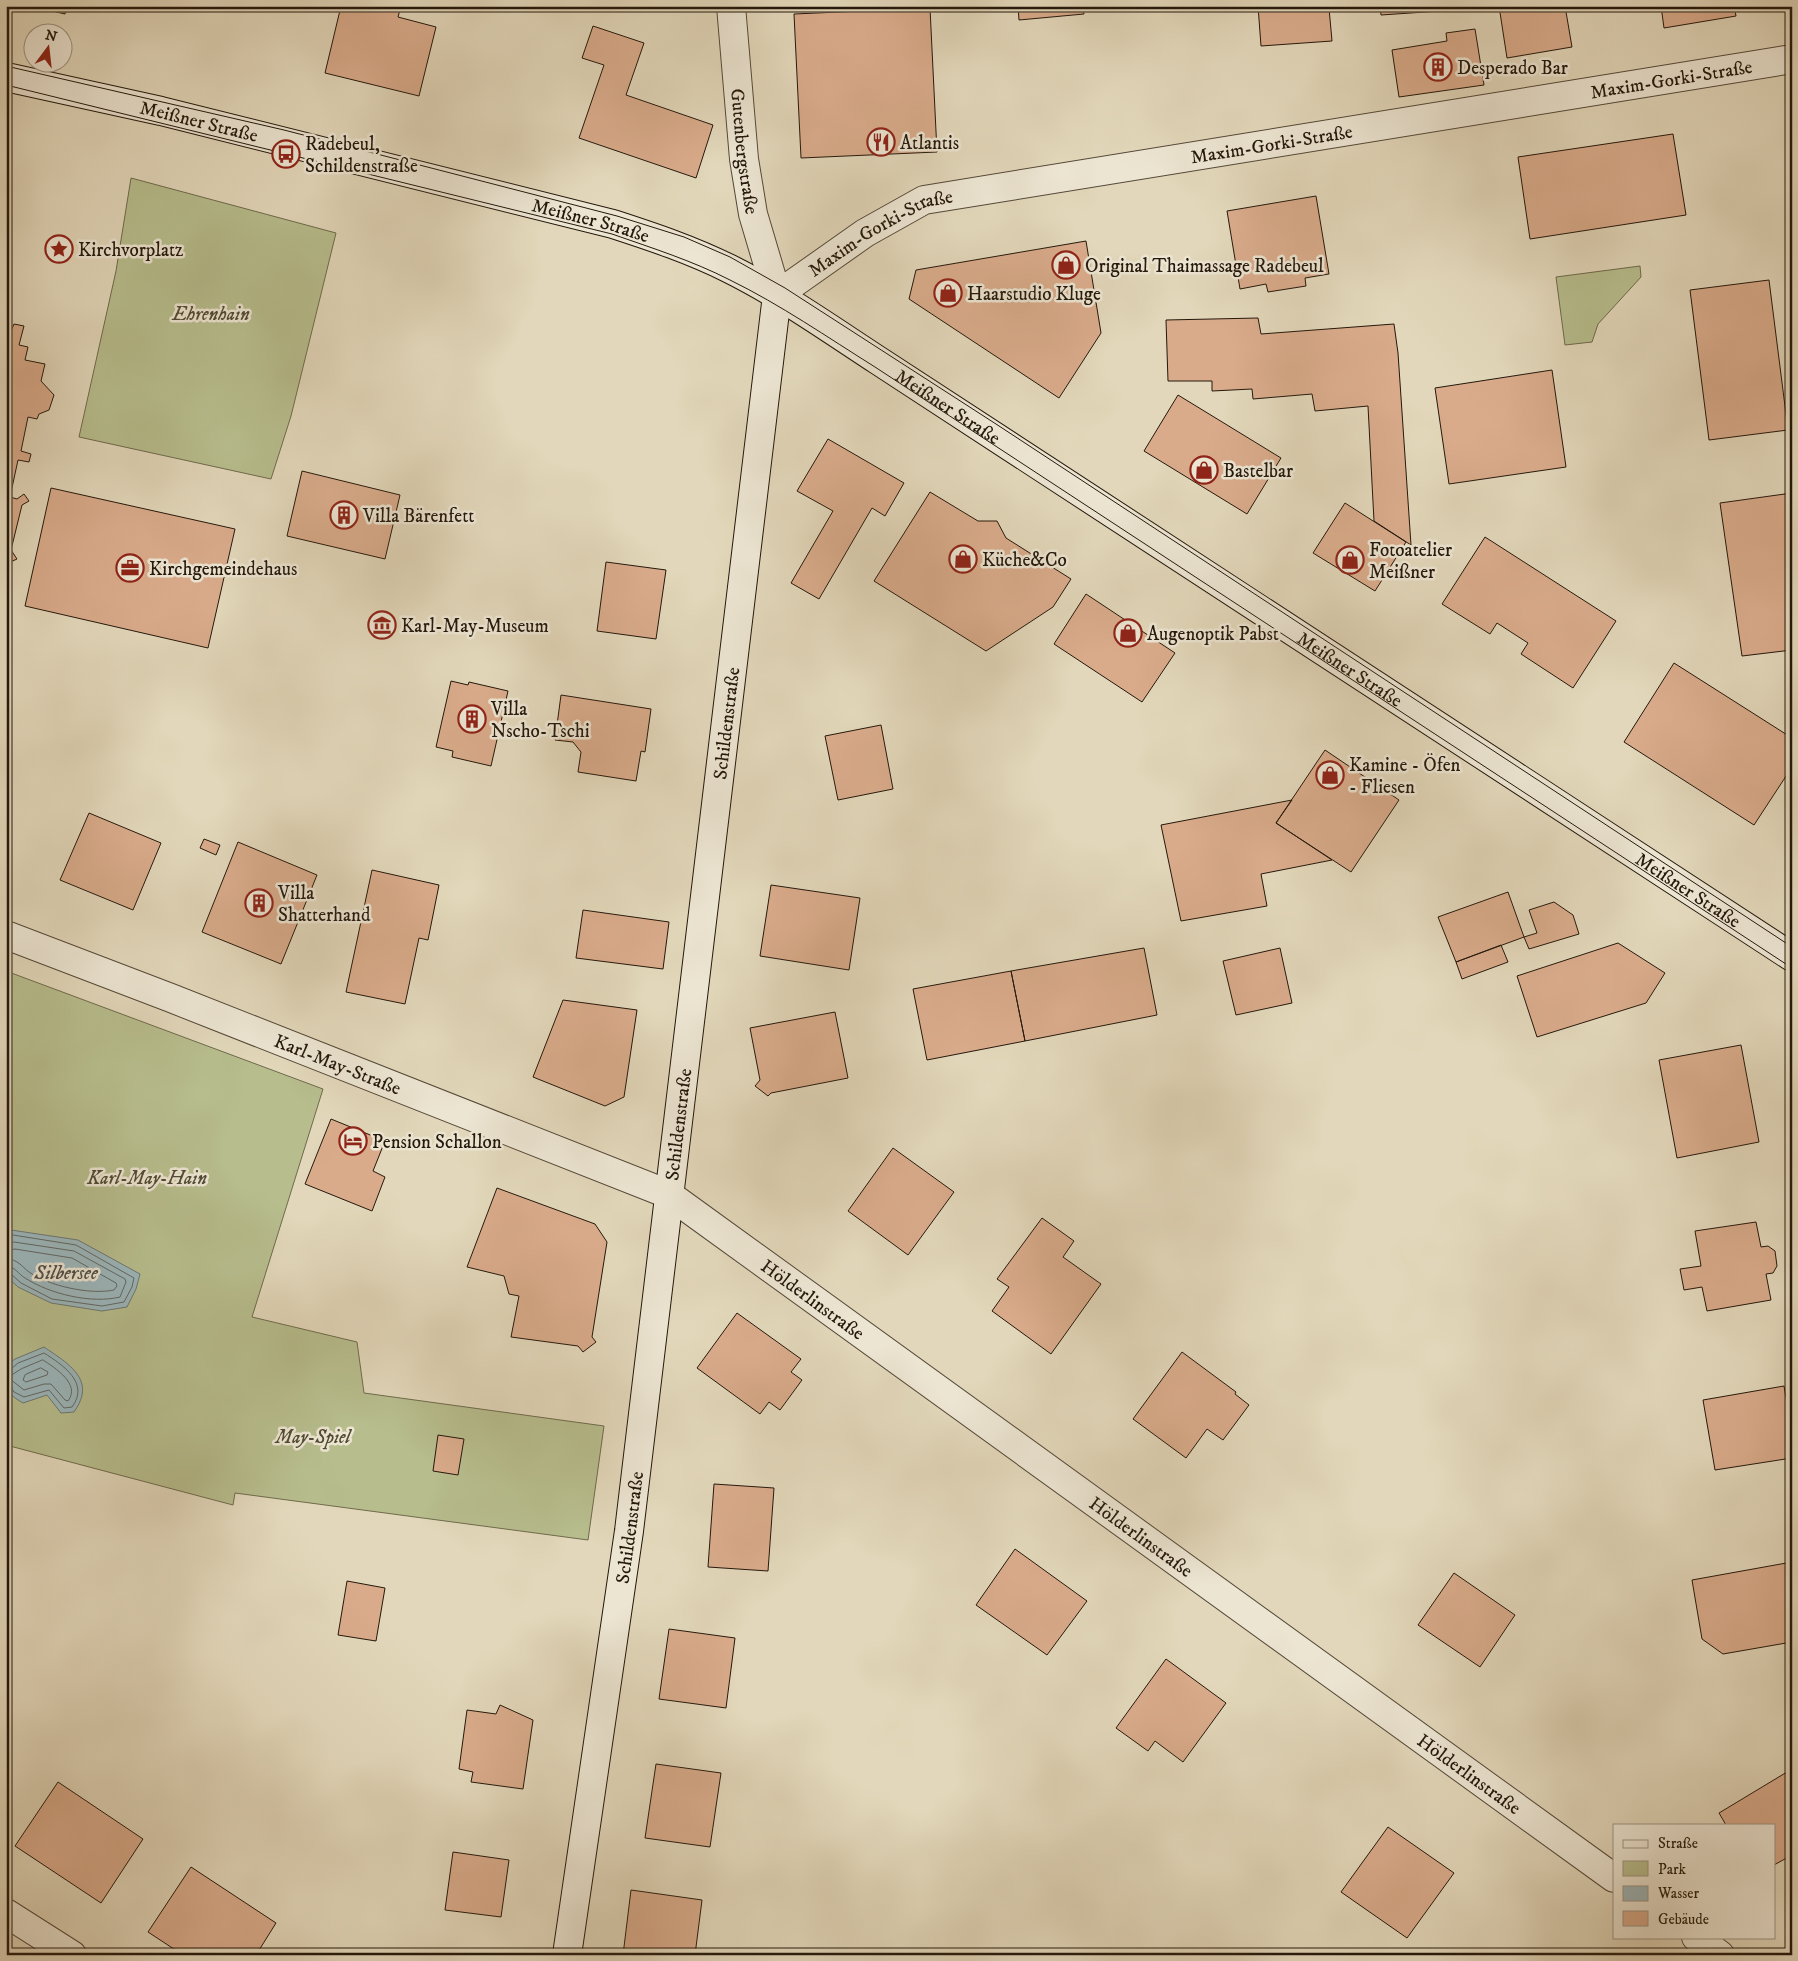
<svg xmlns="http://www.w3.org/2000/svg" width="1798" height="1961" font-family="'IM FELL DW Pica',serif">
  <rect width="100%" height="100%" fill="#e2d7ba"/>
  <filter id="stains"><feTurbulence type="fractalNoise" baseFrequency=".004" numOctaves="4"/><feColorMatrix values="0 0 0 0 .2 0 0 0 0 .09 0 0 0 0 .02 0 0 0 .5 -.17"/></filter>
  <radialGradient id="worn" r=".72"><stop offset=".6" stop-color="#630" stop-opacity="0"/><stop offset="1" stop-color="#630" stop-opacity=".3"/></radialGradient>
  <path fill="#b7bd8d" stroke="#6e6a4c" d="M131,178L336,233L291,416L271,479L79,437L116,271Z
    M1640,266L1641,277L1598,324L1592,342L1565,345L1556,277Z
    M6,971L323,1089L252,1317L357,1342L364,1393L604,1426L588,1540L235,1493L233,1505L6,1445Z"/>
  <path fill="#9bb6bb" stroke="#6b7775" d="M11,1230L78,1240L140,1274L136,1289L127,1307L102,1311L51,1303L18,1287L6,1276V1233Z
    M44,1347C69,1364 97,1380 74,1412L61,1413L47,1395L23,1403C4,1392 6,1388 6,1366L15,1359Z"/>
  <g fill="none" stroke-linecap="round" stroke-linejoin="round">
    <path stroke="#606764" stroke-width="1" d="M6,1237L13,1235L76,1245L134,1278L132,1287L124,1302L102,1306L52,1299L21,1283L11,1274L6,1273
      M6,1243L14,1242L74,1251L125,1279L126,1282L120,1297C91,1304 50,1294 25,1278C18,1274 16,1267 6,1266
      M6,1251L15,1249L72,1258L116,1283L117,1286L114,1290C90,1295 49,1286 29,1272C21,1266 18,1259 6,1259
      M43,1360C55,1368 81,1384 68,1401L65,1400L51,1384H44L24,1390L10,1379V1376L21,1369Z
      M41,1368L48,1372L47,1375L26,1382L23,1380L25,1375Z
      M6,1370L11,1369L18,1363L44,1353C63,1365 90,1383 72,1407L64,1408L49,1390L24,1397L14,1392L11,1387L6,1386"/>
  </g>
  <path fill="#d9ab8b" stroke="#24180c" d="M31,6H67L65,14Z
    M341,6H401L398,17L436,27L419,96L325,73Z
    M647,6H700V8L647,9Z
    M1018,6H1083L1084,14L1019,20Z
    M1258,6H1334L1329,8L1332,41L1261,46Z
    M1380,6H1455V10L1381,15Z
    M1499,6H1565L1572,47L1507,58Z
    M1661,6H1734L1736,16L1664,28Z
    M930,8L937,152L801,158L794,14Z
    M593,26L644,43L626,95L713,125L696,178L579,138L604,65L582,58Z
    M1475,29L1484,85L1399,97L1392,50L1447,41L1446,33Z
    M1673,134L1686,215L1530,239L1518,157Z
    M1316,196L1329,274L1305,278L1306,286L1268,292L1266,284L1240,289L1227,211Z
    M1086,241L1101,333L1059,398L909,299L916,270Z
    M1769,280L1788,430L1709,440L1690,290Z
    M1258,318L1261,334L1394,324L1398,353L1411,545L1374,521L1368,406L1315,411L1312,394L1253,399L1252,389L1212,391V381H1168L1166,320Z
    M14,324L24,326L19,345L28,347L25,360L45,364L41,381L54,395L49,410L39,414L37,419L28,417L21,451L31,454L29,462L18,460L10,497L17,499L24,494L29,501L22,505L11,550L17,559L6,564V330L11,331Z
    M1552,370L1566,467L1449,484L1435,388Z
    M1178,395L1281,458L1247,514L1144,451Z
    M828,439L904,483L885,516L872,508L819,599L791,583L833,511L797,491Z
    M302,471L400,495L385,559L287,536Z
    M51,488L235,529L208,648L25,606Z
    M930,492L978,521H997L1006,538L1071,579L1053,607L986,651L874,581Z
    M1792,493V650L1742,656L1720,503Z
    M1345,503L1406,542L1375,591L1313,553Z
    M1485,537L1616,621L1573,688L1521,654L1528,643L1497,623L1490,634L1442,604Z
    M606,562L666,570L656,639L597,631Z
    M1086,594L1175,653L1142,702L1054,644Z
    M1674,663L1792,738V767L1754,825L1624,742Z
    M451,681L468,685L469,682L508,691L491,766L452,757L453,751L436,747Z
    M561,695L651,709L645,752L641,751L636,781L578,772L581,752L573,742L555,740Z
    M881,725L893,789L838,800L825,736Z
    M1325,750L1399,800L1351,872L1276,823Z
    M1292,800L1276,823L1332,860L1261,874L1267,906L1181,921L1161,825Z
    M89,813L161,843L133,910L60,880Z
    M204,839L220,845L216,855L200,848Z
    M238,842L317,875L281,964L202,932Z
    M372,870L439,885L428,940L419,938L405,1004L346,992Z
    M771,885L860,898L849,970L760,956Z
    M1508,892L1524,937L1456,962L1438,917Z
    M1554,902L1573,915L1579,934L1529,949L1524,937L1537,933L1529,910Z
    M583,910L669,922L663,969L576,958Z
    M1618,943L1665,973L1646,1003L1537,1037L1517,976Z
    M1501,945L1508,962L1462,979L1456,962Z
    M1144,948L1157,1015L1025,1041L1011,971Z
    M1280,948L1292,1003L1236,1015L1223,961Z
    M1011,971L1025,1041L927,1060L913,989Z
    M563,1000L637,1010L624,1097L605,1106L533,1077Z
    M835,1012L848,1078L771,1093L768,1096L755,1086L760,1080L750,1028Z
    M1741,1045L1759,1142L1677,1158L1659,1060Z
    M331,1119L385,1141L373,1171L385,1177L372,1211L305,1184Z
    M893,1148L954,1192L908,1255L848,1211Z
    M497,1188L595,1224L607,1242L592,1337L596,1342L583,1352L578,1346L511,1337L519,1296L509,1294L504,1276L467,1267Z
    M1042,1218L1074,1241L1063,1257L1101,1284L1051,1354L992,1311L1009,1287L997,1279Z
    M1756,1222L1761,1247L1768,1246L1775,1251L1777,1266L1773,1273L1766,1274L1771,1300L1707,1311L1702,1287L1684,1290L1680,1269L1701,1266L1695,1231Z
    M737,1313L801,1359L791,1372L802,1380L780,1410L769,1402L760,1414L697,1368Z
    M1182,1352L1236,1392L1235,1394L1249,1405L1223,1440L1207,1429L1186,1458L1133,1419Z
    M1784,1386L1792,1432V1458L1715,1470L1703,1400Z
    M438,1435L464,1439L458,1475L433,1471Z
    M714,1484L774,1488L768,1571L708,1567Z
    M1015,1549L1087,1601L1047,1655L976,1605Z
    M1792,1562V1642L1723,1654L1702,1639L1692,1580Z
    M1454,1573L1515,1615L1480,1667L1418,1625Z
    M347,1581L385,1588L376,1641L338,1635Z
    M669,1629L735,1638L726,1708L659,1699Z
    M1166,1659L1226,1703L1183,1762L1155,1741L1148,1751L1116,1728Z
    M500,1705L533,1720L523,1789L471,1782L473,1772L459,1769L467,1710L496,1714Z
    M656,1764L721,1773L710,1847L645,1838Z
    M1792,1769V1855L1774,1865V1825H1726L1719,1813Z
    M58,1782L143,1839L101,1903L15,1846Z
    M1388,1827L1454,1873L1407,1938L1341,1892Z
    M453,1852L509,1860L501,1917L445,1910Z
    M191,1867L276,1923L256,1955H183L148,1932Z
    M631,1890L702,1900L695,1955H623Z"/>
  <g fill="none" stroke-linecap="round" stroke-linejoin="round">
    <g stroke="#544838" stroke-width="30">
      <g id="street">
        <path id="s1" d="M731,6L744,159L753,214L777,295L865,233L924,200L1792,59"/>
        <path id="s2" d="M6,935L171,998L668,1194L1614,1878"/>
        <path d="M6,1913L72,1955"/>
        <path d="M1696,1937L1720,1955"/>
      </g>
    </g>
    <g stroke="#24180c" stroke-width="30">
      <g id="secondary">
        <path id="s3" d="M6,77L161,111L613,224C653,237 692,250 730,269C782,295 830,329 879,361L1792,957"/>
        <path id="s4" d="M567,1955L629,1531L777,295"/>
      </g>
    </g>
    <use href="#street" stroke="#ece5d2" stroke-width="28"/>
    <use href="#secondary" stroke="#ece5d2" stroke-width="28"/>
    <path stroke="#24180c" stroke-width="1" d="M6,66L284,130L617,216L684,237L730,257L785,288L996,424L1792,947
      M6,85L612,234C652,248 693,261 730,280C781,305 827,337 875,367L1792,968"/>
  </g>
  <defs>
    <g id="building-ring" transform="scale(1.4375)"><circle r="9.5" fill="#ece5d2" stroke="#8f2418" stroke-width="1.5"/><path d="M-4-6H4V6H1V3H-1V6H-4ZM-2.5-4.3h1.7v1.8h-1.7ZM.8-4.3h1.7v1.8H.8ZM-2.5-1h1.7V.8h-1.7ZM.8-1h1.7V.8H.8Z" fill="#8f2418"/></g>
    <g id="restaurant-ring" transform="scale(1.4375)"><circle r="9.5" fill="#ece5d2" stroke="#8f2418" stroke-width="1.5"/><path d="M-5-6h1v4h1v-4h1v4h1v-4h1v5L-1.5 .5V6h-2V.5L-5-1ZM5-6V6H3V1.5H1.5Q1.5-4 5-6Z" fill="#8f2418"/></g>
    <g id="bus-ring" transform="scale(1.4375)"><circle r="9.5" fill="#ece5d2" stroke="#8f2418" stroke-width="1.5"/><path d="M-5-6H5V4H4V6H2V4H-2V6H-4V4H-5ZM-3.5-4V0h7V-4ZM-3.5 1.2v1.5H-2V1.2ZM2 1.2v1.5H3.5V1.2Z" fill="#8f2418"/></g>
    <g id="sight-ring" transform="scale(1.4375)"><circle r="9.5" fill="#ece5d2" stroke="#8f2418" stroke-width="1.5"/><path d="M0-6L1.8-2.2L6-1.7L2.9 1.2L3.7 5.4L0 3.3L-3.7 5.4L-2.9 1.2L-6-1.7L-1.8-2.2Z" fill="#8f2418"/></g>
    <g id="shop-ring" transform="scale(1.4375)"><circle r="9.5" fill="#ece5d2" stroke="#8f2418" stroke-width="1.5"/><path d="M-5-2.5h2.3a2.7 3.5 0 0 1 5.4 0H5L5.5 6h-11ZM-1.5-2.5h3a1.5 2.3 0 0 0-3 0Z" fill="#8f2418"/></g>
    <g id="office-ring" transform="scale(1.4375)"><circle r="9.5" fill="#ece5d2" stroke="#8f2418" stroke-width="1.5"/><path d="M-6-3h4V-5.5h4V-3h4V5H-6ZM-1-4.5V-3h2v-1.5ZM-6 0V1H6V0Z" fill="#8f2418"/></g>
    <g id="museum-ring" transform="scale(1.4375)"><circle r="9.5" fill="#ece5d2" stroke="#8f2418" stroke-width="1.5"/><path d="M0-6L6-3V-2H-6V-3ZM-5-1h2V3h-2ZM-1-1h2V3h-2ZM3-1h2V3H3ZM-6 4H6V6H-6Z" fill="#8f2418"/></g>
    <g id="hotel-ring" transform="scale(1.4375)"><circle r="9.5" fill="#ece5d2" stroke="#8f2418" stroke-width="1.5"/><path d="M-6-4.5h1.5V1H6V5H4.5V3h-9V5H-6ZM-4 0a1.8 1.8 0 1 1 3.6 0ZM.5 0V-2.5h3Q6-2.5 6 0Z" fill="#8f2418"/></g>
  </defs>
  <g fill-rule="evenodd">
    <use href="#building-ring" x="1438" y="67"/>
    <use href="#restaurant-ring" x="881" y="142"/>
    <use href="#bus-ring" x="286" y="154"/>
    <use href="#sight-ring" x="59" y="249"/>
    <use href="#shop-ring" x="1066" y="265"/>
    <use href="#shop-ring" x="948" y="293"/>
    <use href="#shop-ring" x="1204" y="470"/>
    <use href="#building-ring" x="344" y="515"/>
    <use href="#shop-ring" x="963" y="559"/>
    <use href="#shop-ring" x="1350" y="560"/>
    <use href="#office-ring" x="130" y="568"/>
    <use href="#museum-ring" x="382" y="625"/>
    <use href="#shop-ring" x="1128" y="633"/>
    <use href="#building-ring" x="472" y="719"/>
    <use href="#shop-ring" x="1330" y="775"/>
    <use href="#building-ring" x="259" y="903"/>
    <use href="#hotel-ring" x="353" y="1141"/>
  </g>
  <g text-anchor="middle" stroke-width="5" stroke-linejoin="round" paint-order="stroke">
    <g font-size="19" fill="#24180c" stroke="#ece5d2" text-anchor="start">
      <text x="1457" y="74">Desperado Bar</text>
      <text x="900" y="149">Atlantis</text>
      <text x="305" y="150">Radebeul,<tspan x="305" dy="22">Schildenstraße</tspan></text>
      <text x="78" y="256">Kirchvorplatz</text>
      <text x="1085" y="272">Original Thaimassage Radebeul</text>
      <text x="967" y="300">Haarstudio Kluge</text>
      <text x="1223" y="477">Bastelbar</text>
      <text x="363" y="522">Villa Bärenfett</text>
      <text x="1369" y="556">Fotoatelier<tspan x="1369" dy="22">Meißner</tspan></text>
      <text x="982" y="566">Küche&amp;Co</text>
      <text x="149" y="575">Kirchgemeindehaus</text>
      <text x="401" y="632">Karl-May-Museum</text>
      <text x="1147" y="640">Augenoptik Pabst</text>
      <text x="491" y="715">Villa<tspan x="491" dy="22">Nscho-Tschi</tspan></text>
      <text x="1349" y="771">Kamine - Öfen<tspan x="1349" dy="22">- Fliesen</tspan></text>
      <text x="278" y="899">Villa<tspan x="278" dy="22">Shatterhand</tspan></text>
      <text x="372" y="1148">Pension Schallon</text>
    </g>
    <g font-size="19" fill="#24180c" stroke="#ece5d2">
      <text dy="7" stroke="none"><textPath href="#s1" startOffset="1226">Maxim-Gorki-Straße</textPath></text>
      <text dy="7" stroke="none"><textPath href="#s3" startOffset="198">Meißner Straße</textPath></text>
      <text dy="7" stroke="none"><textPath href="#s1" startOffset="821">Maxim-Gorki-Straße</textPath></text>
      <text dy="7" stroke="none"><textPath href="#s1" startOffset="146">Gutenbergstraße</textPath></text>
      <text dy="7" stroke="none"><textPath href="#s3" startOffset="602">Meißner Straße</textPath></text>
      <text dy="7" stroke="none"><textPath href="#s1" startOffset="416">Maxim-Gorki-Straße</textPath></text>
      <text dy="7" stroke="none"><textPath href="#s3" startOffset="1008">Meißner Straße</textPath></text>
      <text dy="7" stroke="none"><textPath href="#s3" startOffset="1488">Meißner Straße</textPath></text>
      <text dy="7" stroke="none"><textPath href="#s4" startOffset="1242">Schildenstraße</textPath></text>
      <text dy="7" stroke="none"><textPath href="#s3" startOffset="1892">Meißner Straße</textPath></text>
      <text dy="7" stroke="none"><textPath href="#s2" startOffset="356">Karl-May-Straße</textPath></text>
      <text dy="7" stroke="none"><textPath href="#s4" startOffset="838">Schildenstraße</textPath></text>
      <text dy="7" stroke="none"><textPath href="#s2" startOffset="890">Hölderlinstraße</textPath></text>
      <text dy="7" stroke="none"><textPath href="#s4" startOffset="432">Schildenstraße</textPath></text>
      <text dy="7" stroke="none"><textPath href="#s2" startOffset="1295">Hölderlinstraße</textPath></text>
      <text dy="7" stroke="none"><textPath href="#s2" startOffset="1700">Hölderlinstraße</textPath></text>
    </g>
    <g font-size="19" font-style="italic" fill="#504a33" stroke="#ece5d2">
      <text x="211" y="320">Ehrenhain</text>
      <text x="147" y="1184">Karl-May-Hain</text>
      <text x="313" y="1443">May-Spiel</text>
    </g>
    <g font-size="20" font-style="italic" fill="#4e4f49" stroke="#ece5d2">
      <text x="66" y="1279">Silbersee</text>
    </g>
  </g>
  <rect width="1798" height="1961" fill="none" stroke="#e2d7ba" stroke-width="25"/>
  <rect x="8" y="8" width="1783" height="1946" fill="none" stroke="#24180c" stroke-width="2.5"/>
  <rect x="12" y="12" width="1773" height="1936" fill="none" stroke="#24180c"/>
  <rect x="1613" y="1824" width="162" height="115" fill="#ece5d2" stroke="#9c9383"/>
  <rect x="1623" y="1840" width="25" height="8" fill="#ece5d2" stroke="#9c9383"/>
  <text x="1658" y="1848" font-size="15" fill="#24180c">Straße</text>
  <rect x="1623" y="1861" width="25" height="15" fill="#b7bd8d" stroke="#9c9383"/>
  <text x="1658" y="1874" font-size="15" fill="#24180c">Park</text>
  <rect x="1623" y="1886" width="25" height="15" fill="#9bb6bb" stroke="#9c9383"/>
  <text x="1658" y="1898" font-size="15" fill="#24180c">Wasser</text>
  <rect x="1623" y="1911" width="25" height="15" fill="#d9ab8b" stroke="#9c9383"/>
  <text x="1658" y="1924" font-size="15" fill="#24180c">Gebäude</text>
  <g transform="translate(48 48) rotate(15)"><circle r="24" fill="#ece5d2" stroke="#9c9383"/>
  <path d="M0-4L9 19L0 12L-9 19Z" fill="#8f2418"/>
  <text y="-8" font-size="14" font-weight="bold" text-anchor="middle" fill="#24180c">N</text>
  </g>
  <rect width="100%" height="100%" filter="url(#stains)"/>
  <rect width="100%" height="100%" fill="url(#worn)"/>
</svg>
